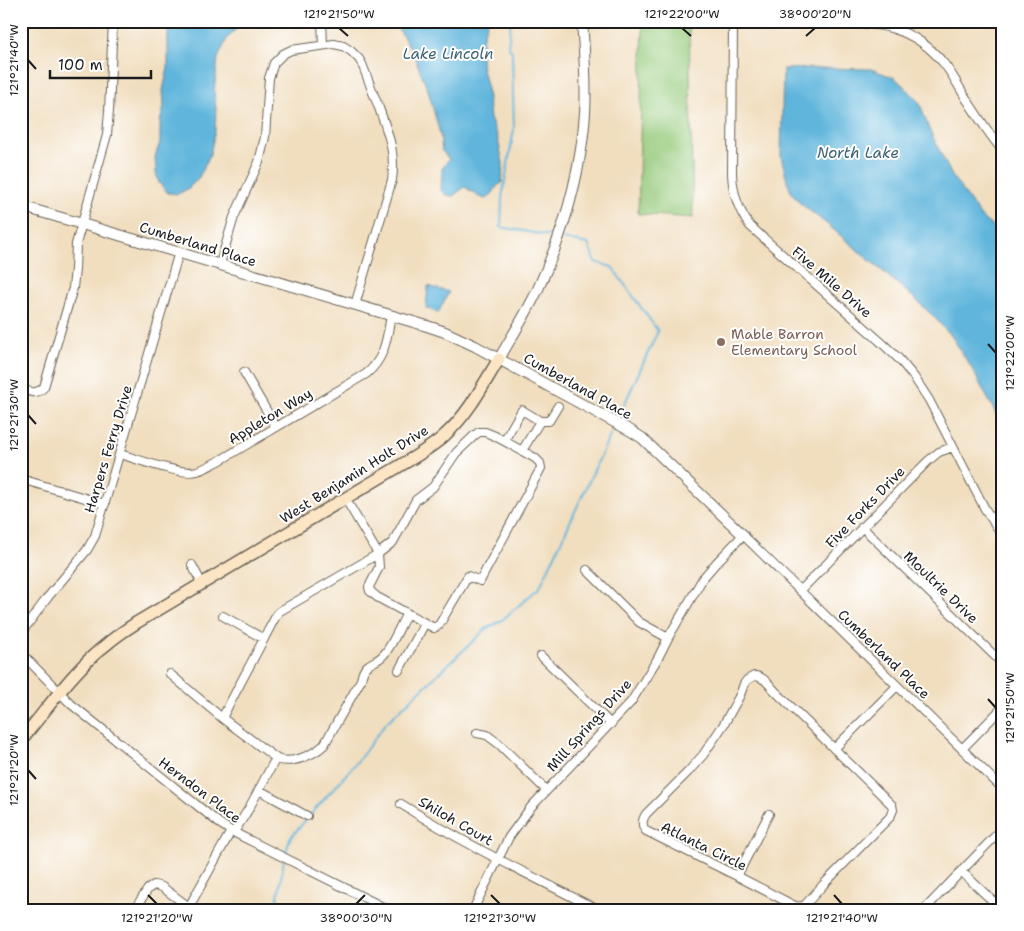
<svg xmlns="http://www.w3.org/2000/svg" width="1024" height="931" font-family="'Shantell Sans',sans-serif">
  <rect width="100%" height="100%" fill="#fff"/>
  <filter id="ink" filterUnits="userSpaceOnUse"><feTurbulence type="fractalNoise" baseFrequency=".02" numOctaves="2"/><feDisplacementMap in="SourceGraphic" scale="10" xChannelSelector="R" yChannelSelector="G"/><feConvolveMatrix kernelMatrix="1 2 1 2 8 2 1 2 1" color-interpolation-filters="sRGB"/></filter>
  <filter id="wash" filterUnits="userSpaceOnUse"><feTurbulence type="fractalNoise" baseFrequency=".0096" numOctaves="4" result="noise"/><feDisplacementMap in="SourceGraphic" scale="20" xChannelSelector="R" yChannelSelector="G"/><feGaussianBlur stdDeviation="1.12" result="paint"/><feColorMatrix in="noise" values="0 0 0 0 0 0 0 0 0 0 0 0 0 0 0 0 0 1.4 0 .05"/><feComposite in="paint" operator="in"/></filter>
  <g filter="url(#wash)">
    <rect width="100%" height="100%" fill="#f1debf"/>
    <path fill="#96ca7b" stroke="#59734c" d="M643,21H689L693,218L638,214Z"/>
    <path fill="#5fb5dc" stroke="#3e687c" d="M168,21H243L227,39L218,58L214,92L216,109L215,130L210,155L199,177L189,188L178,194L168,193L159,183L156,173L155,157L160,142V122L164,106L163,90L168,68Z
      M391,21H488L483,35L481,59L482,69L487,89L490,119L497,135L503,163L502,183L497,186L493,193L487,199L479,197L465,187L453,196L446,195L441,190L442,169L449,159L442,151L440,134L428,90L412,51L396,25Z
      M821,68L871,69L895,78L910,92L920,104L929,129L952,176L982,218L1003,235V427L971,367L952,337L935,318L913,297L828,225L800,203L791,192L787,181L781,156L783,69Z
      M428,286L449,292L438,313L426,308Z"/>
    <g fill="none" stroke-linecap="round" stroke-linejoin="round">
      <path stroke="#5fb5dc" stroke-width="2" d="M511,21L508,46L512,52L514,129L502,198L501,227L556,237
        M563,239L588,244L595,262L612,267L658,331L618,418
        M285,856L290,838L357,762L386,723L486,629L501,621L540,587L615,425
        M276,910L284,860"/>
    </g>
  </g>
  <g filter="url(#ink)">
    <g fill="none" stroke-linecap="round" stroke-linejoin="round">
      <g stroke="#676055" stroke-width="10">
        <path id="minor" d="M322,21L323,45
          M733,21L732,174C733,194 738,210 750,226L882,343L899,359L914,377L929,400L985,509L1003,536
          M733,22C760,22 787,22 814,22C866,23 909,19 945,65C952,74 958,85 964,95C976,114 988,133 1003,151
          M21,79L25,80L21,95
          M220,264L234,217L259,162L265,137L269,78L274,63L283,54L291,50L334,44L343,46L351,51L359,59L362,64C368,79 373,93 379,108C388,133 396,152 392,180L355,305
          M244,372L276,427
          M21,389C30,392 37,395 44,387L73,288L75,269L76,244L107,135L109,111L113,21
          M540,421H549L558,406
          M504,441L522,410L540,421L522,451
          M120,454C137,459 182,476 197,471C205,469 212,464 219,461L366,374C385,359 387,338 391,315
          M21,479L105,504
          M345,498L378,554L379,567L369,587L370,591L377,597L434,628L439,625L468,576L480,581L541,468L540,463L535,458L495,436L485,432H479L475,435L456,453L433,487L416,500L393,542L378,554L280,611L277,614L222,718L277,759C291,765 313,755 324,745L361,680C365,658 375,667 386,652C394,641 400,626 407,613
          M862,527L1003,664
          M192,565L202,584
          M587,570L639,622L668,638
          M800,591L928,461L939,452L953,447
          M223,616L264,639
          M21,633L48,597L87,550L95,536L179,252
          M21,653L71,704L219,823L231,831L389,910
          M541,656L611,724
          M399,670L425,623
          M170,674L222,718
          M754,676C764,676 769,685 776,692L892,805L893,810L890,817L877,830L823,885L805,905C801,907 797,907 793,905L737,876L646,831C641,825 642,820 646,814L688,772L703,755L724,724L740,695L744,684L747,680Z
          M477,733L487,735L499,744L546,790
          M834,749L897,686
          M962,749L1003,707
          M259,790L307,816
          M401,804C464,844 532,876 598,910
          M234,832L248,810L276,758
          M961,871L1000,908
          M737,876L769,814
          M189,907L231,831
          M134,910L148,889L154,885L162,887L193,910
          M473,910L509,837L531,807L631,702L658,658L668,638L703,578L716,563L743,535L1003,789
          M924,910L1003,828"/>
      </g>
      <g stroke="#676055" stroke-width="12">
        <path id="tertiary" d="M21,206L427,326L445,332L475,346L631,431L642,438L743,535
          M499,359C512,336 527,313 538,289C563,234 581,174 585,113C587,82 584,51 582,21"/>
      </g>
      <g stroke="#676055" stroke-width="14">
        <path id="secondary" d="M21,740C49,707 73,670 107,644C116,636 126,630 136,623L408,461C421,453 435,445 446,434C469,413 483,385 499,359"/>
      </g>
      <use href="#minor" stroke="#fff" stroke-width="8"/>
      <use href="#tertiary" stroke="#fff" stroke-width="10"/>
      <use href="#secondary" stroke="#fce5c4" stroke-width="11"/>
    </g>
  </g>
  <path fill="none" stroke="#1c1c1c" stroke-width="2" d="M339,28L348,36M682,28L691,36M806,36L815,28M28,60L36,69M988,344L996,353M28,415L36,424M988,699L996,708M28,770L36,779M148,895L157,904M491,895L500,904M834,895L842,904M356,904L365,895"/>
  <circle fill="#8d6e63" stroke="#fff" stroke-width="2" cx="721" cy="342" r="5"/>
  <g text-anchor="middle" stroke-width="4" stroke-linejoin="round" paint-order="stroke">
    <g font-size="14" fill="#1c1c1c" stroke="#fff">
      <text transform="translate(198 244) rotate(17)" y="5">Cumberland Place</text>
      <text transform="translate(832 282) rotate(41)" y="5">Five Mile Drive</text>
      <text transform="translate(578 386) rotate(29)" y="5">Cumberland Place</text>
      <text transform="translate(270 416) rotate(-31)" y="5">Appleton Way</text>
      <text transform="translate(108 449) rotate(-73)" y="5">Harpers Ferry Drive</text>
      <text transform="translate(354 474) rotate(-32)" y="5">West Benjamin Holt Drive</text>
      <text transform="translate(865 507) rotate(-46)" y="5">Five Forks Drive</text>
      <text transform="translate(941 587) rotate(44)" y="5">Moultrie Drive</text>
      <text transform="translate(884 654) rotate(44)" y="5">Cumberland Place</text>
      <text transform="translate(589 725) rotate(-48)" y="5">Mill Springs Drive</text>
      <text transform="translate(200 790) rotate(37)" y="5">Herndon Place</text>
      <text transform="translate(456 821) rotate(30)" y="5">Shiloh Court</text>
      <text transform="translate(704 846) rotate(26)" y="5">Atlanta Circle</text>
    </g>
    <g font-size="14" fill="#785e54" stroke="#fff" text-anchor="start">
      <text x="731" y="339">Mable Barron<tspan x="731" dy="16">Elementary School</tspan></text>
    </g>
    <g font-size="15" font-style="italic" fill="#3a6172" stroke="#fff">
      <text x="448" y="59">Lake Lincoln</text>
      <text x="858" y="158">North Lake</text>
    </g>
  </g>
  <rect width="1024" height="931" fill="none" stroke="#fff" stroke-width="55"/>
  <path d="M50 70v8h101v-8" fill="none" stroke="#1c1c1c" stroke-width="2.5"/>
  <text x="58" y="70" font-size="15" fill="#1c1c1c" stroke="#ffffff" stroke-width="4" paint-order="stroke">100 m</text>
  <rect x="28" y="28" width="968" height="876" fill="none" stroke="#1c1c1c" stroke-width="2"/>
  <g font-size="12" text-anchor="middle" fill="#1c1c1c">
    <text x="339" y="18">121°21'50"W</text>
    <text x="682" y="18">121°22'00"W</text>
    <text x="815" y="18">38°00'20"N</text>
    <text transform="translate(14 60) rotate(-90)" y="4">121°21'40"W</text>
    <text transform="translate(1010 353) rotate(-90)" y="4">121°22'00"W</text>
    <text transform="translate(14 415) rotate(-90)" y="4">121°21'30"W</text>
    <text transform="translate(1010 708) rotate(-90)" y="4">121°21'50"W</text>
    <text transform="translate(14 770) rotate(-90)" y="4">121°21'20"W</text>
    <text x="157" y="922">121°21'20"W</text>
    <text x="356" y="922">38°00'30"N</text>
    <text x="500" y="922">121°21'30"W</text>
    <text x="842" y="922">121°21'40"W</text>
  </g>
</svg>
